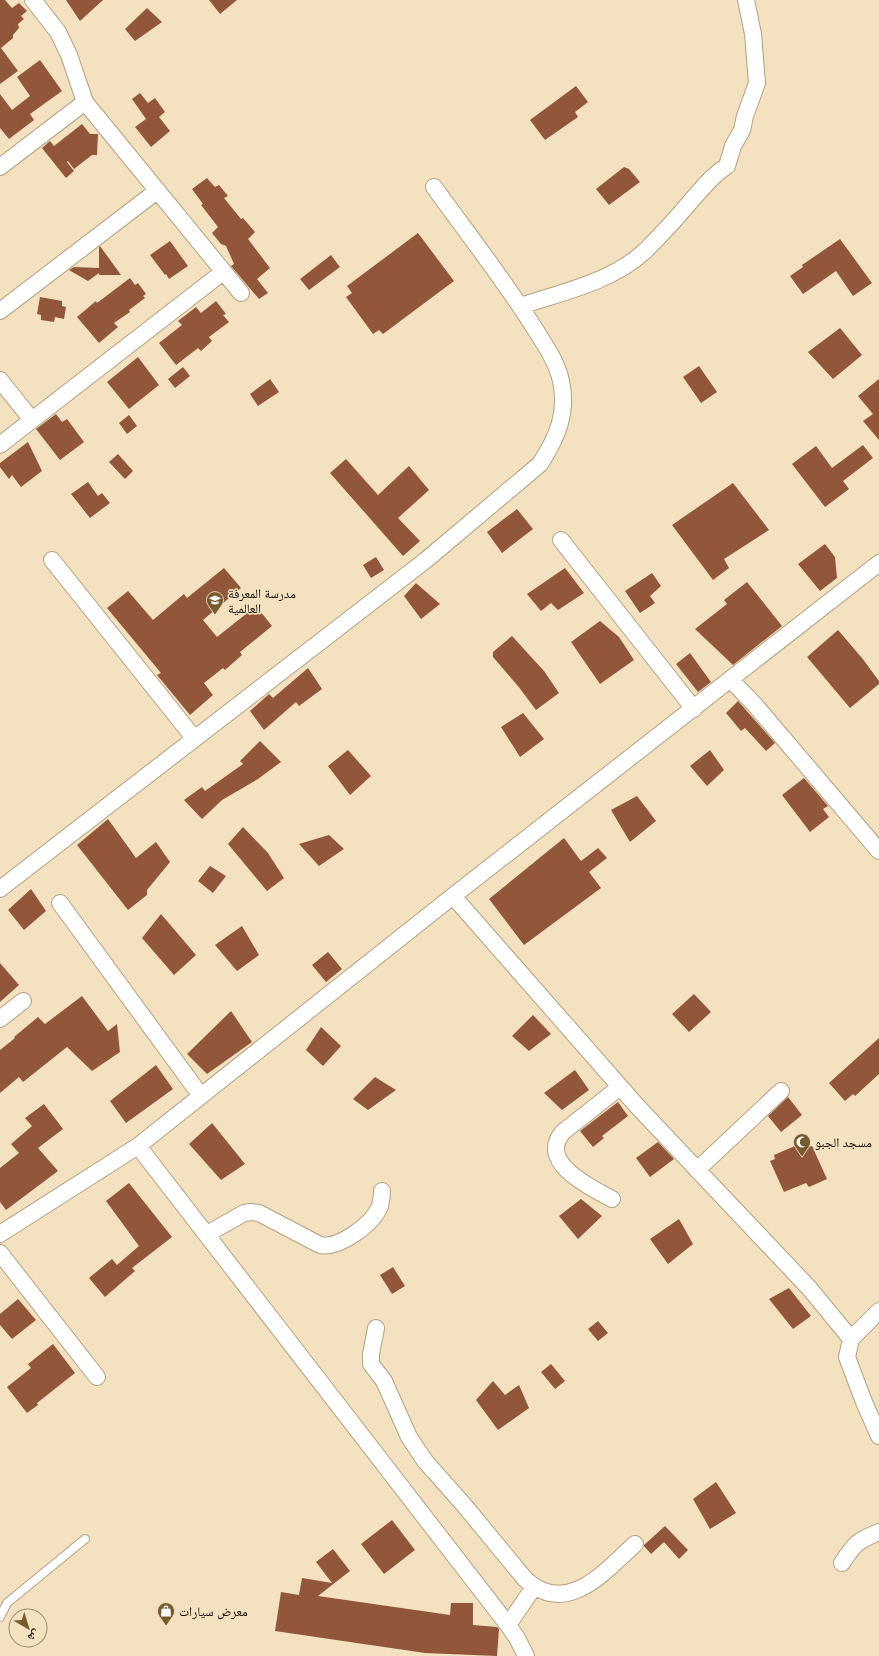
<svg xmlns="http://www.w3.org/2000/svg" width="879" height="1656" font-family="Roboto,'Noto Naskh Arabic',sans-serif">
  <rect width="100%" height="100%" fill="#f3e1bf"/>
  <path fill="#92573b" d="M0,0H5L12,8L19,3L27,11L21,16L24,19L18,24L19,28L13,35V38L1,48L18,71L0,84Z
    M66,0H103L80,21Z
    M209,0H237L220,14Z
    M147,8L162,22L135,41L125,29Z
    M40,60L62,91L30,114L34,120L9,139L0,128V94L12,110L30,96L17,77Z
    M576,86L588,102L575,112L578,117L545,140L530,120Z
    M140,93L148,103L155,98L165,112L159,117L170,131L151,147L135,127L146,119L132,99Z
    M82,124L90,134H98L97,155H92L74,169L68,161L67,162L74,171L66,178L42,148L50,141L54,146Z
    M624,167L629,169L640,182L609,205L596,189Z
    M207,178L215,187L219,185L228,196L224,198L241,219L243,218L255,232L248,239L270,268L257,279L268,293L259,299L231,266L234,264L226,246L221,244L212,233L218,227L201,205L203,204L192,189Z
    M418,233L454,281L383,334L379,330L373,334L346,297L352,293L347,286Z
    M840,239L872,283L853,296L836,271L803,294L790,276L803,267L802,265Z
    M170,241L188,266L169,279L166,274L165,275L150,255Z
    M100,246L121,275H99V273L88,281L69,270L74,267L99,268V247Z
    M331,255L340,267L309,290L300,279Z
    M130,278L135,285L138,283L146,294L143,296L145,298L129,310L130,312L114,323L118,327L99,343L77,317L96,301L97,303Z
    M40,297L62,301V306L66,307L64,319L55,317L54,322L41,320V315L37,314Z
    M216,301L226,314L223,315L229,322L209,337L212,341L201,351L198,348L176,365L159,343L182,325L178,321L196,307L201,313Z
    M840,328L862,355L833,379L808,352Z
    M138,357L159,385L129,409L107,382Z
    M699,366L717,392L701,403L683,377Z
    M183,367L190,376L175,388L168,379Z
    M270,379L279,392L258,406L250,394Z
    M879,379V440L863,421L873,414L858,396Z
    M56,414L62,422L67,419L84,442L60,460L36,429Z
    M129,415L137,426L127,434L119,423Z
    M28,442L42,471L21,487L12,475L9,479L0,467V463Z
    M863,445L873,458L843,481L849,489L825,507L792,464L816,446L832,468Z
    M118,454L133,471L125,479L109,462Z
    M346,459L378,495L409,466L429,490L398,518L420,541L403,556L330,473Z
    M88,482L98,496L102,493L110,503L90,518L71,494Z
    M733,483L769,530L724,559L729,568L713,580L672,525Z
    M517,509L533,529L502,553L487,532Z
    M825,544L835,557L837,578L820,591L798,564Z
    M376,557L384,570L371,578L363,565Z
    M224,568L241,588L203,620L217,637L256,606L272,626L240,652L242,655L225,670L223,668L204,683L213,695L190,715L157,675L161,673L107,608L128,591L153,620L184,594L187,598Z
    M565,568L584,593L558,610L551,603L541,611L527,594Z
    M652,573L661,586L650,596L655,603L640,613L625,591Z
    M747,582L782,626L733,665L695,629L727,604L724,600Z
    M416,583L440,604L421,619L404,596Z
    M600,621L619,637L634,660L600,684L571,642Z
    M838,630L862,658L879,681V684L850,708L807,657Z
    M512,636L544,671L559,693L536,710L518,686L493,657V652Z
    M690,653L711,682L698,692L676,664Z
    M308,668L322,689L299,706L296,702L264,730L250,711L269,694L273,698Z
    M738,701L775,743L766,751L745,728L741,731L726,713Z
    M523,713L544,739L520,757L501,727Z
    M260,741L281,762L258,779L222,800L202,819L184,800L202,787L205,791L243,764L240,761Z
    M348,750L371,776L350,795L328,766Z
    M710,750L724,770L707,786L690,766Z
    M804,778L828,806L823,809L829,817L810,832L782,795Z
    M637,796L656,821L630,842L611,810Z
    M108,819L136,858L156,842L170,862L147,890V895L128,910L77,845Z
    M243,827L268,853L284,878L267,891L228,844Z
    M329,835L344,849L319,866L299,844Z
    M564,838L581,861L598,848L607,858L589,872L601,888L524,945L489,899Z
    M210,866L226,876L213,893L198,881Z
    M31,889L46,911L24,930L8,910Z
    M161,914L196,955L174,975L142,938Z
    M242,926L259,955L237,971L215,945Z
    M328,952L342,969L326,982L312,965Z
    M0,963L19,985L0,1002Z
    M694,994L711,1012L689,1032L672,1014Z
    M82,996L108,1031L117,1024L120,1052L92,1071L67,1047L23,1082L19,1077L0,1093V1050L15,1038L14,1037L38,1017L45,1024Z
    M231,1011L252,1042L207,1074L187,1054Z
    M533,1015L551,1034L529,1051L512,1036Z
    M321,1027L341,1046L323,1066L306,1050Z
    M879,1038V1074L855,1096L853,1094L845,1101L829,1083Z
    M156,1065L173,1089L126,1123L110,1101Z
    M575,1070L589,1090L562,1110L544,1093Z
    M375,1077L396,1090L368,1110L353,1099Z
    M788,1097L802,1115L781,1132L768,1116Z
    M618,1102L628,1116L602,1136L604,1138L593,1147L580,1131Z
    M44,1104L63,1129L38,1148L58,1171L6,1210L0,1202V1168L19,1153L11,1144L32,1126L25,1118Z
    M212,1123L245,1164L221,1180L189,1144Z
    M658,1142L674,1159L650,1177L636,1158Z
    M804,1142L806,1148L812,1146L827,1179L809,1187L806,1183L784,1192L770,1161L775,1159L774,1155Z
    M129,1183L172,1237L132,1268L135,1271L105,1297L89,1278L112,1259L117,1265L139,1246L106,1201Z
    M581,1199L602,1216L578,1239L559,1216Z
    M679,1219L693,1244L668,1264L650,1239Z
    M393,1267L405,1286L392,1294L380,1275Z
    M789,1288L811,1316L793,1329L769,1299Z
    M18,1299L36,1320L12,1339L0,1325V1314Z
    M598,1321L608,1333L598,1341L588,1329Z
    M53,1344L75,1373L37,1403L38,1405L27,1413L7,1387L31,1368L28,1364Z
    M551,1364L565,1381L555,1389L541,1372Z
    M493,1381L505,1395L519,1385L529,1408L498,1430L476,1400Z
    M716,1482L736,1513L710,1529L693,1499Z
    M392,1520L415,1550L384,1574L361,1544Z
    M665,1526L688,1550L679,1559L664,1542L651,1554L644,1546V1545Z
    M333,1549L350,1571L318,1596L450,1615L451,1603H473V1625L497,1627L499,1629L497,1656L425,1653L275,1631L281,1592L299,1595L302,1578L332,1583L316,1562Z"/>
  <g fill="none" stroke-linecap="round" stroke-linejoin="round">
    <g stroke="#b2a181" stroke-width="10">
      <path id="lane" d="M0,1617L7,1603L85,1539"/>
    </g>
    <g stroke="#b2a181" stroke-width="18">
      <path id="street" d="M33,0L58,32L69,55L85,102L241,293
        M0,167L85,102
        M521,306C562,292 612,282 645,251C661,235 676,219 690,202C702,189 712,175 727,166L733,146L742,130L745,116L757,83L753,34L746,0
        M0,311L157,191
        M0,380L32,420
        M0,445L223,272
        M561,540L694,709
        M52,560L194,738
        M730,679L755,705L879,851
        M0,889L426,560L540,464C557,438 568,413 561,381C557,362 545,345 535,329C504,280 468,234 434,187
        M453,896L637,1106L810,1289L851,1339
        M60,903L201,1096
        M0,1019L23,1001
        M138,1146L508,1625L517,1638L526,1656
        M697,1170L781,1091
        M612,1199C590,1187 537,1162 563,1132L620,1087
        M0,1234L138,1146L453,896L879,563
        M207,1234L244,1213L251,1212L259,1213L320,1245C339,1249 373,1224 380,1206C381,1202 382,1196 382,1191
        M0,1253L97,1377
        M879,1311L851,1339L847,1357L864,1402L879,1436
        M376,1328L371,1354V1364L384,1381L409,1437L425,1461L464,1505L525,1579C567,1618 605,1571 635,1544
        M842,1563C855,1543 857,1541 879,1532
        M508,1625L534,1587"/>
    </g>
    <use href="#lane" stroke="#fff" stroke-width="8"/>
    <use href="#street" stroke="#fff" stroke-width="16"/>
  </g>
  <defs>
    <g id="school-pin" transform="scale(0.9)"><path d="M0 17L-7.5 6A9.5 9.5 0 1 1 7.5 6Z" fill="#765b2e" stroke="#f3e1bf"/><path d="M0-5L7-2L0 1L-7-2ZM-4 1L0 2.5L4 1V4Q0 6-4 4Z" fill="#fff"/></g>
    <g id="mosque-pin" transform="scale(0.9)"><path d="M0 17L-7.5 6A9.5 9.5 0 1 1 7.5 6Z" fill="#765b2e" stroke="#f3e1bf"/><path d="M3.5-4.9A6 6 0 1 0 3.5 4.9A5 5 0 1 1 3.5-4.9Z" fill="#fff"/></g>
    <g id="shop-pin" transform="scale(0.9)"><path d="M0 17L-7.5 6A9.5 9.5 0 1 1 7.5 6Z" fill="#765b2e" stroke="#f3e1bf"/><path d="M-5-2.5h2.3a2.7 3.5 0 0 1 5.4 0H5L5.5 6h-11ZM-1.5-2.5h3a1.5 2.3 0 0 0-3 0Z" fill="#fff"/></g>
  </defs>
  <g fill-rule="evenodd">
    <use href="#school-pin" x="215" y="600"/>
    <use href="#mosque-pin" x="802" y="1142"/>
    <use href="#shop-pin" x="166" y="1611"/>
  </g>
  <g text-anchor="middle" stroke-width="3" stroke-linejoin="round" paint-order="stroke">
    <g font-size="13" fill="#140e04" stroke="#f3e1bf" text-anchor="start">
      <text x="228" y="598">مدرسة المعرفة<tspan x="228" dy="15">العالمية</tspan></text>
      <text x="815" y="1147">مسجد الجبو</text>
      <text x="179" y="1616">معرض سيارات</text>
    </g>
  </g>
  <g transform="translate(28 1628) rotate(142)"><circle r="19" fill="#f3e1bf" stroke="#9a8d74"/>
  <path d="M0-3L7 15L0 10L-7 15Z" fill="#765b2e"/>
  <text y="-6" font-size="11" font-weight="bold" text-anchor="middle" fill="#140e04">ش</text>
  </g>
</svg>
